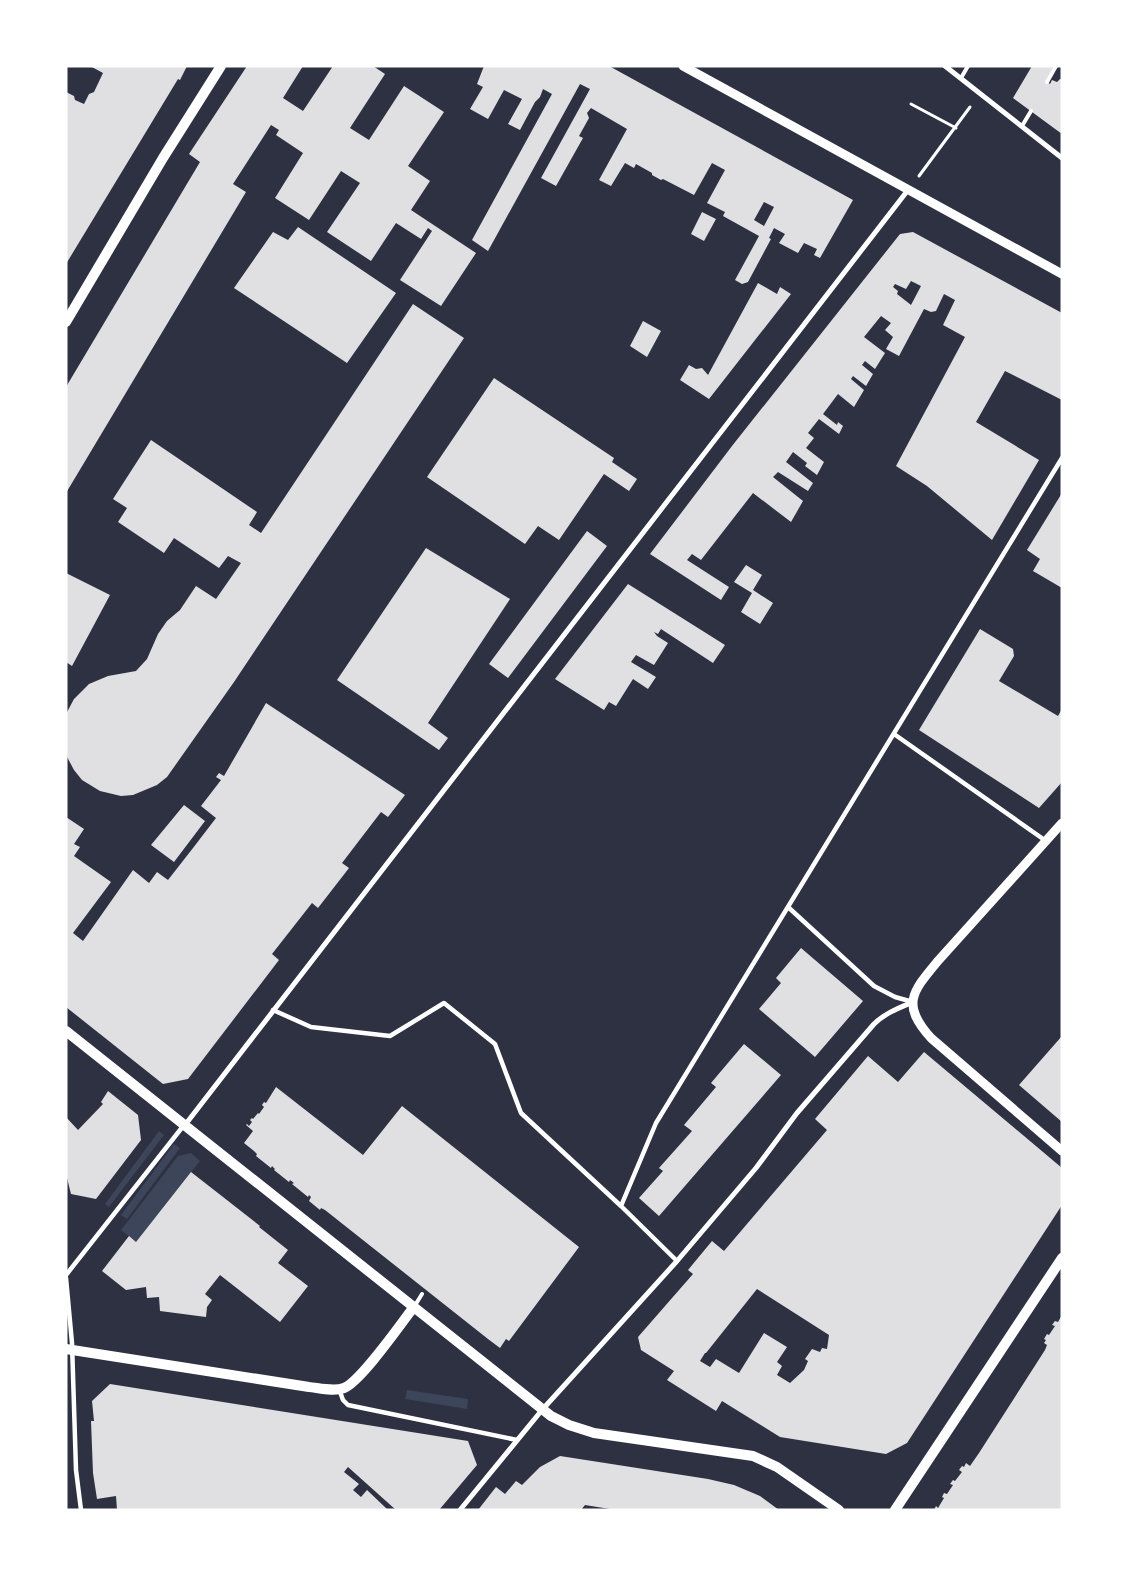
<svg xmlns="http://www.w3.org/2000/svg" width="1128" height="1576" font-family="'Source Serif 4',serif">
  <rect width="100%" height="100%" fill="#2d3142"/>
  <path fill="#3c4559" d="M159,1131L164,1135L109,1207L105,1204Z
    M174,1144L180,1148L127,1219L121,1215Z
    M191,1153L200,1161L136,1242L121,1230L178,1156Z
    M407,1390L468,1399L467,1409L405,1399Z"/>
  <path fill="#e0e0e3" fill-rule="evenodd" d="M90,66H187L180,80L178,79L66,264V92L74,96L75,100L84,104L89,94L94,92L103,73Z
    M247,66H303L283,98L303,111L333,66H373L385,74L350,128L369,140L404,86L444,112L408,166L430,181L411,210L476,253L441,306L400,280L432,231L428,228L421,239L396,223L371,261L327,232L360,183L341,171L309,220L275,198L303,153L276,135L279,130L271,125L233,184L246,192L66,493V387L200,162L189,154Z
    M484,66H609L853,200L820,258L814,255L817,249L804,243L798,253L779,243L785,234L774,228L769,238L771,239L748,282L742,284L735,280L759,236L723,216L725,212L707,203L725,170L712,163L694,195L663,179L661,180L652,175V173L636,164L634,168L625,163L611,186L599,180L627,129L591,108L587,113L589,118L579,136L583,138L556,186L541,178L590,89L580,84L488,251L472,240L552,94L543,89L540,97L535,102L520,130L508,124L522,99L504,90L488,119L470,109L483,87L477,84ZM764,202L774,207L764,226L754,220Z
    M1032,66H1054L1046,81L1050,84L1052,80L1057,82L1060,79L1062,80V134L1013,98Z
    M702,212L716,219L704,241L691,234Z
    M298,227L396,293L347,363L234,288L273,232L288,240Z
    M913,232L1062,313V400L1005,371L976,422L1039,460L992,540L927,486L896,466L965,337L943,325L955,300L944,294L936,311L931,312L924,309L899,356L886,349L893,337L885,330L891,323L881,316L864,337L885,353L875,369L865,361L862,365L873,374L866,386L853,376L851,379L864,390L854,407L838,394L823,414L837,425L838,422L843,426L839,434L819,419L808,433L814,438L806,448L824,462L817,475L805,466L807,463L793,452L786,462L813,483L808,491L778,472L773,477L803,501L791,522L753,493L701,560L692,554L687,560L729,587L721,600L650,554L732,446L900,234ZM911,281L921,286L911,305L897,294L898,291L893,287L895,284L906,289Z
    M758,283L777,294L780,287L791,294L709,399L680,380L689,365L696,369L702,368L708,375Z
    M413,304L464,338L234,682L167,777L157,785L133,795L121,796L100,791L82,780L74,770L66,755V714L74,699L89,684L108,676L136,671L147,659L158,634L167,621L180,610L196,586L216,599L241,563L228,556L219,568L174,538L164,553L118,522L127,508L113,499L151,440L257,512L249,525L261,533Z
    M643,321L661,331L647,357L630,346Z
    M494,378L614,458L612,462L637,479L629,491L604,474L559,540L538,526L525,544L427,477Z
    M1062,493V588L1033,571L1040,559L1027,550Z
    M587,531L607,546L508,678L489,664Z
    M426,548L510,599L428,723L448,738L439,750L337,680Z
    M746,565L762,575L753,590L773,603L760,624L741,612L752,593L734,582Z
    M66,573L110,595L72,666L66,662Z
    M628,584L725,645L713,663L661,629L658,634L654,632L657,636L668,643L654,665L636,655L631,662L656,677L648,689L633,679L616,706L609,702L604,710L555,679Z
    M980,629L1013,649L1014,656L999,681L1058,716L1062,709V782L1039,808L919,730Z
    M266,703L405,795L388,817L381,812L342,863L349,868L318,908L312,903L272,954L279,960L188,1079L163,1084L66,1007V817L84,829L74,844L80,847L74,856L111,882L73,933L83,941L133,870L149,883L157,872L168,880L193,848L216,818L201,806L221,780L216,777L219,773L224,776Z
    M184,805L205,821L174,862L151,845Z
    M801,948L863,1001L815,1057L759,1009L781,983L776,978Z
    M1062,1036V1122L1019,1085Z
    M744,1044L781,1075L659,1216L639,1198L663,1171L659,1168L692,1131L684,1125L716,1087L711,1083Z
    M924,1052L1062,1168V1205L907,1443L886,1454L780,1437L722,1401L716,1411L667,1380L674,1371L641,1350L638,1337L693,1274L688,1270L712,1241L724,1251L827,1130L815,1119L868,1056L898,1082ZM757,1289L829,1335L827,1349L822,1348L820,1352L812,1349L805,1359L808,1361L804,1370L790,1383L777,1375L782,1366L777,1362L787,1347L764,1333L739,1373L716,1359L710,1367L700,1361L705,1353H706Z
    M276,1087L363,1155L402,1106L579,1247L509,1341L506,1339L500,1348L488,1339L325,1210L321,1208L320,1210L309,1201L311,1197L309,1195L308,1197L292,1184L294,1183L290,1180L289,1182L274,1170L275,1169L272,1166L271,1168L256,1156L257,1154L254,1151L244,1143L253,1131L246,1125L247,1124L249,1126L252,1122L250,1120L252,1118L253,1119L258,1113L259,1114L264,1107L262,1105L264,1102L266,1103Z
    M108,1091L138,1115L141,1140L96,1199L71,1194L66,1174V1117L78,1130L103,1104L101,1102Z
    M191,1172L260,1226L259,1227L288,1250L278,1263L308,1286L280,1322L220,1275L205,1294L212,1300L207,1307L206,1317L160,1311L159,1297L147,1298L146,1287L126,1290L102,1271L129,1236L136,1242Z
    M1062,1315V1510H934L936,1506L938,1508L944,1498L942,1497L944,1493L947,1494L953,1485L950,1484L953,1480L955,1481L962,1472L959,1470L962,1466L964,1467L966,1463L970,1466L979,1453L1045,1350L1047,1345L1044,1343L1046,1340L1044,1339L1047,1334L1049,1335L1055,1326L1052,1325L1055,1321L1058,1322Z
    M110,1384L468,1441L477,1465L439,1510H396L348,1467L344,1472L359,1484L353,1490L361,1497L367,1490L388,1510H117L116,1496L97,1499L93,1473L91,1421H94L92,1401Z
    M560,1456L708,1479L734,1485L760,1496L779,1510H616L585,1505L581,1510H478L496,1487L505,1494L516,1481L522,1485L540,1467Z"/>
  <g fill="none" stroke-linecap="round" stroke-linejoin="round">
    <path stroke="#fff" stroke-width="3" d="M911,104L956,128
      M919,176L970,107"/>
    <path stroke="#fff" stroke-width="4" d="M961,78L968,66
      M1047,82L1056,66
      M1022,126L1031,111
      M414,1307L422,1294"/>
    <path stroke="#fff" stroke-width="4.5" d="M894,734L1046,841
      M788,907L874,986L895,997L913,1002
      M273,1010L311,1027L390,1036L444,1003L495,1044L521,1113L621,1206
      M677,1261L621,1206L656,1123L1062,458
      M66,1275L184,1125
      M66,1278L72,1343L76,1470L81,1510
      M339,1389L343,1400L348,1405L517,1440"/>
    <path stroke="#fff" stroke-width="5" d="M945,66L1062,158
      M185,1125L908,190
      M460,1510L542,1410L677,1261L756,1168L797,1113L874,1024C885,1013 899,1008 913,1002"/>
    <path stroke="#fff" stroke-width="9" d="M683,66L1062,274
      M1062,823L937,962C912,992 901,1005 931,1038L1062,1151"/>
    <path stroke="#fff" stroke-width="10" d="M66,322L163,158L221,66
      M66,1031L551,1416L569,1425L594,1433L753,1456L777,1467L839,1510
      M66,1349L309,1387C319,1388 334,1392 344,1388C361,1381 400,1325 413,1308
      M895,1510L1062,1258"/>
  </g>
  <rect width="1128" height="1576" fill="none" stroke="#ffffff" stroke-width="135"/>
</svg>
